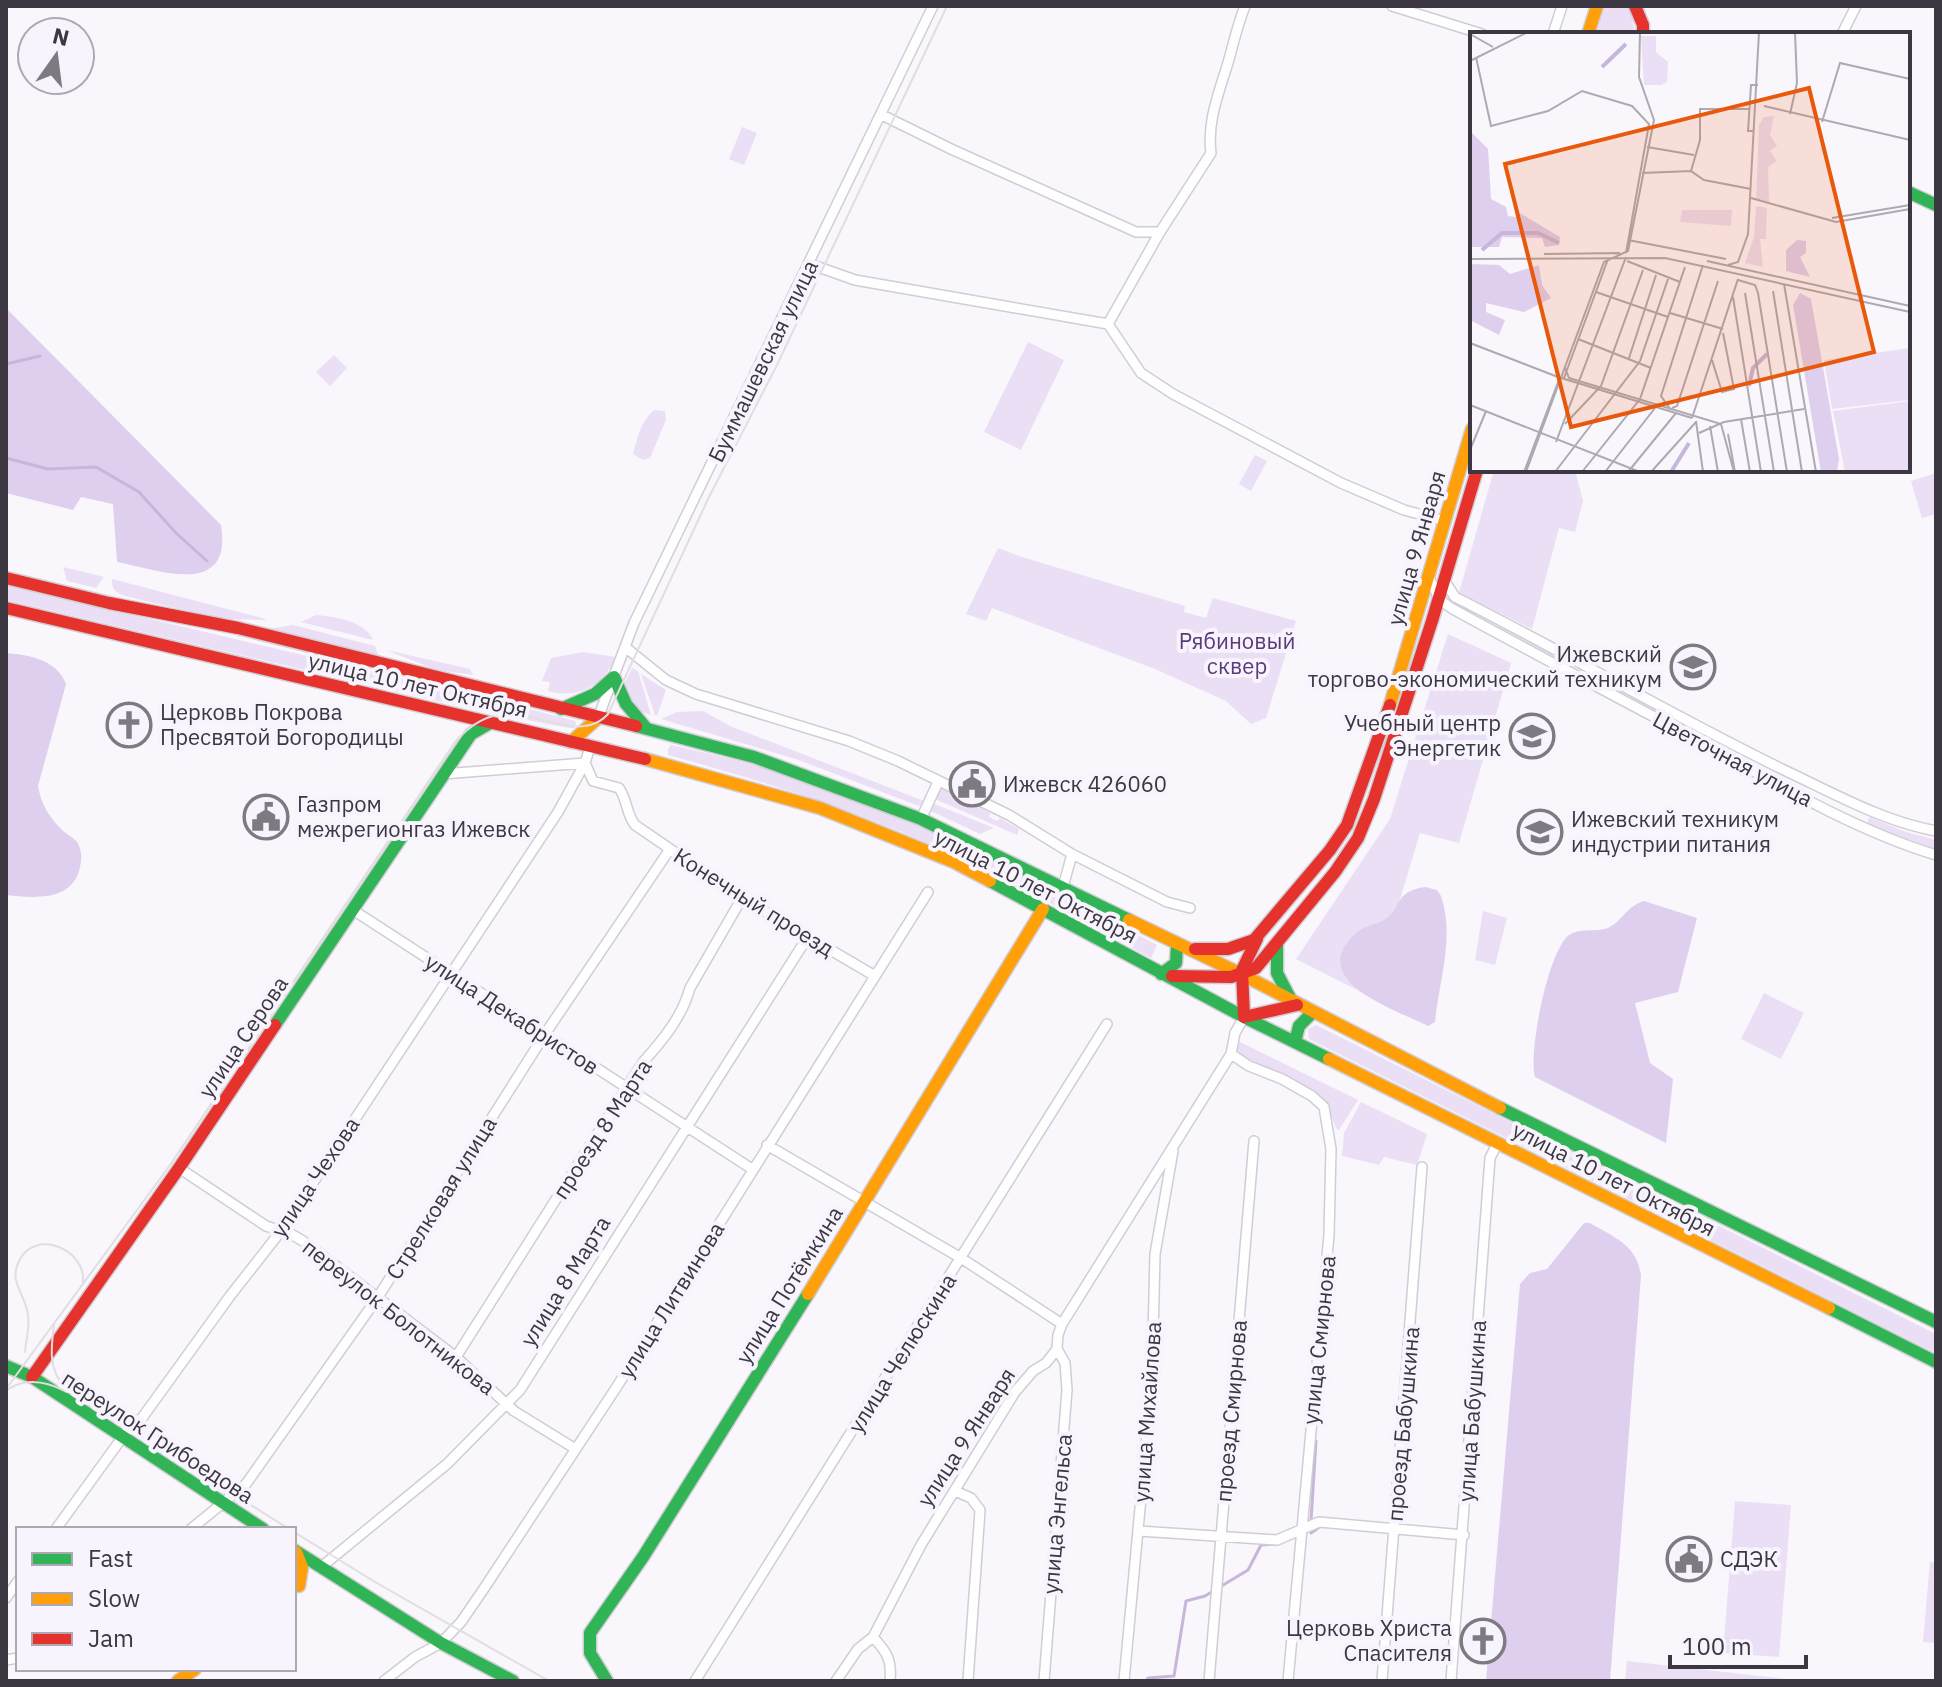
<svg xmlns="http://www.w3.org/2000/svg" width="1942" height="1687" font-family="'IBM Plex Sans',sans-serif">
  <rect width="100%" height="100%" fill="#f9f6fc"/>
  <path fill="#eadff4" d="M1604,6H1630L1635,34H1594Z
    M742,127L757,133L744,165L729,159Z
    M1028,342L1064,360L1021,450L984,432Z
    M334,355L347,368L330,386L316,372Z
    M654,410L665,411L666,420L650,458L643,460L633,454C637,438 641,421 654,410Z
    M1255,455L1267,461L1251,491L1239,484Z
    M1494,470H1575L1583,501L1575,532L1559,528L1532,629L1459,593Z
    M1936,473V514L1922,518L1911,481Z
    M998,548L1022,557L1185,606L1184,612L1206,618L1213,598L1296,621L1266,718L1251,724L1226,701L1155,669L992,608L986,621L966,614Z
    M63,567L104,577L96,588L67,581Z
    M112,579L262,618L267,620L221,619L125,596C115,592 112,590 112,579Z
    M6,585L473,695L463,707L6,600Z
    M1464,604L1574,663L1570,670L1460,611Z
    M316,615C336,617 365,621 373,640L301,622Z
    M293,625L375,646L378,655L267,629Z
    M1448,634L1511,663L1459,843L1420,833L1392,926L1399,1011L1296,959L1390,819Z
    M386,650L470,669L473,675L437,670Z
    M583,652L616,657C604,684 579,700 548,691L550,682L542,681L551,658Z
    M1581,667L1715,738L1711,745L1577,674Z
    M632,668L638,671L651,715L641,712L622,689Z
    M641,674L666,690L657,716L655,715Z
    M491,699L575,721L576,724L574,728H570L478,711Z
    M703,711L730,726L924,801L919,806L796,759L661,719L677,712Z
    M671,745C732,759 793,773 852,796C957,839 1057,892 1157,945L1151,958C1084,922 1019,884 950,853C859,812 764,781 668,755V749Z
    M940,787L990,813L989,817L997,821L1000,818L1019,829L1017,835L935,799Z
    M932,803L994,828L980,834L931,811Z
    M1869,817L1906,832L1936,840V849L1867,824Z
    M1483,911L1507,918L1495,965L1475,960Z
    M1764,993L1804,1013L1781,1059L1741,1039Z
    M1316,1025L1936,1334V1353L1309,1039L1308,1029Z
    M1238,1041L1358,1100L1339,1130L1336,1128L1326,1102L1238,1056L1236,1051Z
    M1361,1102L1427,1134L1417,1165L1384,1157L1379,1165L1342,1156L1344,1133Z
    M1735,1501L1791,1505L1779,1657L1723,1653Z
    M1930,1562L1936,1563V1643L1923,1642Z
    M1627,1661L1804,1681H1625Z"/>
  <path fill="#decfee" d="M7,309L221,525C233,599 158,570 117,562L113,504L81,497L73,510L6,493Z
    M6,653C30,655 57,660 66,684L38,786C41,804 49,817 62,830C66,834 73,837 77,842C82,849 82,859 80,867C73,902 33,898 6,895Z
    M1425,887L1437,890L1441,896C1455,938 1439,980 1435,1022L1428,1026C1395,1009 1304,981 1356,933C1364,926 1375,925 1384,920C1403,909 1392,892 1425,887Z
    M1644,901L1697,918L1678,992L1635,1003L1650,1063L1673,1079L1666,1143L1535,1077C1528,1053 1548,951 1569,935C1579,928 1594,932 1605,929C1622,924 1624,907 1644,901Z
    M1584,1223H1590C1615,1238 1636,1244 1641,1275L1610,1681H1486L1520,1284L1530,1273L1547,1269Z"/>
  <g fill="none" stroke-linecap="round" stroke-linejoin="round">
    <path stroke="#c8b6da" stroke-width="3" d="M6,364L40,356
      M6,458L48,469L96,467L139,492L176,533L207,561
      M1311,1521L1316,1441
      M1311,1533L1321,1526
      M1146,1681L1148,1678L1174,1676L1186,1601L1205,1596L1248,1570L1261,1545L1274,1544"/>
    <g stroke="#d0cdd4" stroke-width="12">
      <path id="street" d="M1245,6C1237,26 1233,46 1227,66C1218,95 1207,123 1211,153L1160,232L1108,324L1141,373L1173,394L1341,483L1404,510L1445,521
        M1392,6L1482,34
        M1553,34L1562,6
        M1842,34L1856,6
        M882,115L951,149L1136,232H1160
        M810,264L855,280L1108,324
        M1429,577L1439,599L1451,608C1540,657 1631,704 1721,753C1789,791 1861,832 1936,855
        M1444,580L1455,597C1566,653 1673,716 1784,770C1833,793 1882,821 1936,831
        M625,647L666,680L696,694L849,741L898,761L1009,815L1072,854L1167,902L1190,908
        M598,718L634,623L933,6
        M585,763L593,781L619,788C628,801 626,814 635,825L742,898L875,976
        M443,774L585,763
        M921,819L938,782
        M1063,887L1072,854
        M353,910L752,1169
        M1231,1054L1249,1066L1282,1079L1312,1096L1324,1107L1331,1149L1329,1235L1288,1681
        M767,1145L961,1258L1062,1324
        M179,1168L266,1226L291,1234L303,1241L456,1357L514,1411L574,1448
        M456,1357L643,1062C663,1040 682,1017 690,988L742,898
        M955,1491L971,1498L980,1510L968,1681
        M56,1529L132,1424L142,1418L230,1296L281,1231L558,812L585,763L590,747
        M191,1529L246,1484L378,1297L545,1034L670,849
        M1139,1531L1277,1540L1319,1522L1464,1535
        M320,1568L447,1464L520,1390L807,938
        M6,1598L18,1581
        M873,1637C887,1652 892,1660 890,1681
        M6,1660L18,1658
        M384,1681L415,1657L441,1643L461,1622L483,1590L616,1388L928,892
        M695,1681L1107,1024
        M836,1681L858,1649L873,1637L921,1545L1015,1392L1033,1371L1046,1363L1057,1349L1058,1335L1062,1324L1231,1054L1235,1033L1244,1017
        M1044,1681L1067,1390L1065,1363L1057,1349
        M1124,1681L1152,1379L1155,1254L1173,1151
        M1209,1681L1254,1141
        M1382,1681L1422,1167
        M1451,1681L1490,1158L1498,1142"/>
    </g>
    <g stroke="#d0cdd4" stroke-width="15">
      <path id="fast" d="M1908,192L1936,205
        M561,709L595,694L614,677L626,704L647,729
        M636,726L754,757L921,819L1129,920
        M990,881L1244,1017L1329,1059
        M1277,945V973L1290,998
        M1161,974L1176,963L1177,945
        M275,1025L471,734L490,723
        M1295,1042L1299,1026L1312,1013
        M1500,1108L1936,1322
        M1829,1308L1936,1362
        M6,1366L32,1377L263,1529
        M294,1550L441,1643L513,1681
        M607,1681L590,1653V1633L643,1557L808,1294"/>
    </g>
    <g stroke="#d0cdd4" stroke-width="15">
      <path id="slow" d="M1588,34L1597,6
        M1390,705L1472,429
        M571,742L598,718
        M645,759L820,808L954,862L990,881
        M1129,920L1241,974L1500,1108
        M1329,1059L1829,1308
        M808,1294L1043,909
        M296,1552L302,1567L299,1586
        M178,1681L195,1669"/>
    </g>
    <g stroke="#d0cdd4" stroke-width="15">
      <path id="jam" d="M1635,6L1643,25V34
        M6,578L109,603L238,628L636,726
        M6,608L645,759
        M1195,949H1228L1254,940L1330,850L1347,825L1390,705
        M1172,976L1231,977L1256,968L1335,872L1358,838L1374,799L1432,621L1477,470
        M1244,1017L1242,970L1257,939
        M1244,1017L1297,1005
        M32,1377L179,1168L275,1025"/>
    </g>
    <use href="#street" stroke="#fefeff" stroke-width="9"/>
    <use href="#fast" stroke="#30b455" stroke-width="12"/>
    <use href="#slow" stroke="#ff9f0a" stroke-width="12"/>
    <use href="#jam" stroke="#e5322d" stroke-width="12"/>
    <path stroke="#e0dee1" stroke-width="2" d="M54,1325C51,1348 48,1369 65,1388L289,1529
      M25,1352C26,1340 30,1326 28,1315C26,1295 8,1282 19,1261C35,1228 86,1249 83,1282
      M6,1389L170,1165L455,742C469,726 488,713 510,714C539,714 583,742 608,714L709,497L776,367L947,6
      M7,1390C26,1377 48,1382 67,1392
      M294,1532L375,1582L549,1681"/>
  </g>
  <defs>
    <g id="university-ring" transform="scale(2.3)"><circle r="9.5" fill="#f8f4fe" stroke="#7e7a82" stroke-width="1.5"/><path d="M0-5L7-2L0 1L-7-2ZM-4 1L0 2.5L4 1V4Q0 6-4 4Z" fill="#7e7a82"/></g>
    <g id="church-ring" transform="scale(2.3)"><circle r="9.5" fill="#f8f4fe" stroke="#7e7a82" stroke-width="1.5"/><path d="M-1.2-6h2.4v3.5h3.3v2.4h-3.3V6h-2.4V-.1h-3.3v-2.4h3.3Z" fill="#7e7a82"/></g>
    <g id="civic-ring" transform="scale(2.3)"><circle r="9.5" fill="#f8f4fe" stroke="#7e7a82" stroke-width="1.5"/><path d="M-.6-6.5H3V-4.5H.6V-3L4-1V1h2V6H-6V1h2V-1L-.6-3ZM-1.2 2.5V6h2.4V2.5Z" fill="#7e7a82"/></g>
  </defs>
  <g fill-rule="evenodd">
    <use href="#university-ring" x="1693" y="667"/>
    <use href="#church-ring" x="129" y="725"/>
    <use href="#university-ring" x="1532" y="736"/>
    <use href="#civic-ring" x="972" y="784"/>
    <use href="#civic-ring" x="266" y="817"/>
    <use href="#university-ring" x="1540" y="832"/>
    <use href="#civic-ring" x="1689" y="1559"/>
    <use href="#church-ring" x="1483" y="1641"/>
  </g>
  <g text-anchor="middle" stroke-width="8" stroke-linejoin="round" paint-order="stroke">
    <g font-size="22" fill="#3c3741" stroke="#f8f4fe">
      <text transform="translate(763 361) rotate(-64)" y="8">Буммашевская улица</text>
      <text transform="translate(1416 548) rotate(-74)" y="8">улица 9 Января</text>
      <text transform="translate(418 685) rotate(13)" y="8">улица 10 лет Октября</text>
      <text transform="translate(1733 759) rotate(28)" y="8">Цветочная улица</text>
      <text transform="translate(1036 886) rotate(27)" y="8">улица 10 лет Октября</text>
      <text transform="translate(754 902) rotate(32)" y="8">Конечный проезд</text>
      <text transform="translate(512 1014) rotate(33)" y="8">улица Декабристов</text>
      <text transform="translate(243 1037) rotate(-56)" y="8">улица Серова</text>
      <text transform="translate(602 1129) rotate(-57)" y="8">проезд 8 Марта</text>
      <text transform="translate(315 1177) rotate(-56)" y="8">улица Чехова</text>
      <text transform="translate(1614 1179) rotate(27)" y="8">улица 10 лет Октября</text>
      <text transform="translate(441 1198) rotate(-58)" y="8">Стрелковая улица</text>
      <text transform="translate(565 1281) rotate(-58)" y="8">улица 8 Марта</text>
      <text transform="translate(789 1285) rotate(-58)" y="8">улица Потёмкина</text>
      <text transform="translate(671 1300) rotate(-58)" y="8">улица Литвинова</text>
      <text transform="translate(399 1317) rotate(38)" y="8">переулок Болотникова</text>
      <text transform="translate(1319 1340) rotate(-84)" y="8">улица Смирнова</text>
      <text transform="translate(902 1353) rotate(-58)" y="8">улица Челюскина</text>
      <text transform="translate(1231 1411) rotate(-85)" y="8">проезд Смирнова</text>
      <text transform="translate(1472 1411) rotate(-86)" y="8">улица Бабушкина</text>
      <text transform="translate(1147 1412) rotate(-86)" y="8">улица Михайлова</text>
      <text transform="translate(1403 1424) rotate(-85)" y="8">проезд Бабушкина</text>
      <text transform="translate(158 1437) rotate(33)" y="8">переулок Грибоедова</text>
      <text transform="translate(966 1437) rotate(-57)" y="8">улица 9 Января</text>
      <text transform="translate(1057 1514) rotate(-85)" y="8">улица Энгельса</text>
    </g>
    <g font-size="22" fill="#5c3a79" stroke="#f8f4fe">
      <text x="1237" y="649">Рябиновый<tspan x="1237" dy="25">сквер</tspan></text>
    </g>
    <g font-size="22" fill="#3c3741" stroke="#f8f4fe" text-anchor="start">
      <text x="1662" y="662" text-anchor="end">Ижевский<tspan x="1662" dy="25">торгово-экономический техникум</tspan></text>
      <text x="160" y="720">Церковь Покрова<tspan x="160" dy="25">Пресвятой Богородицы</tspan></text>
      <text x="1501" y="731" text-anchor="end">Учебный центр<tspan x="1501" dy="25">Энергетик</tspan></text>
      <text x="1003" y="792">Ижевск 426060</text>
      <text x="297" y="812">Газпром<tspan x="297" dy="25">межрегионгаз Ижевск</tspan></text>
      <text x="1571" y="827">Ижевский техникум<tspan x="1571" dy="25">индустрии питания</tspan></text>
      <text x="1720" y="1567">СДЭК</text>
      <text x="1452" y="1636" text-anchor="end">Церковь Христа<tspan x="1452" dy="25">Спасителя</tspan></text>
    </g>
  </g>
  <g transform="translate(1470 32)">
    <rect width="440" height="440" fill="#f9f6fc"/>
    <path d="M171,4H186V20L198,30L197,50L191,53H174ZM304,84L300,103L307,114L300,119L307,129L298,135L299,170L286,168L289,93L294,85ZM286,174L297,176L296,207H290L293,235L275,231L284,205ZM212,178H262L261,194L210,190ZM440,316V368L362,377L354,328ZM440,369V440H375L363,379Z" fill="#eadff4"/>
    <path d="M0,99L18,117L21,167L36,175L38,184L46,185L48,180L90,205L89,213L75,215L72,206L32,205L29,215H0ZM327,208L336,209V221L330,225L340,245L316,239V218ZM0,232L29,233L40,242L69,233L72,253L81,266L54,280L16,271V280L35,288L29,303L0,288ZM330,261L341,267L369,427L367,440H351L323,273Z" fill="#decfee"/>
    <path fill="none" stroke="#c8b6da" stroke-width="4" d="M132,35L156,12M12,218L32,201H68L89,211M279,354L283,336L297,322M201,440L219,411"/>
    <path fill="none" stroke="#adaab1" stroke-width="2" d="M0,2L23,15M6,25L21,94L78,79L112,59L162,74L179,92L156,221M0,29L58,0M294,74L440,108M279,77H230V108L221,139L234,148L281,157M320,82L327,51L325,0M352,90L370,31L440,47M284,99H278L281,53H288M177,115L224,123M172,141L221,139M281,166L366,190L440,177M362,186L440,173M158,208L256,227M74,222L150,221M0,227L195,226L440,280M157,229L210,250M237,229L440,274M258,233L268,230L278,202L289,0M268,248L285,253L288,261L317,440M314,252L346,440M303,259L332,440M126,260L198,285M275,261L304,440M263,265L291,440M200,281L253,297M108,307L181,336M0,311L88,345L222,386M159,326L186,243M242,328L252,360L264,357L253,301M95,336L99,346L251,392L264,440M94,346L138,227M0,373L170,440M202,376L207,374L248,249M201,378L191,364L233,233M222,386L268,247M271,387L280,440M226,389L233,440M95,392L131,354L173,238M240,394L248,440M229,401L254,390L334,377M258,402L265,440M86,410L156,225M0,418L16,379M54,440L90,345M56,440L134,230L158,219L184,88L169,45L170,0M85,440L170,329L198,247M112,440L170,367L215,235M135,440L185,376M158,440L206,381M181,440L226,390"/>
    <path fill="#e8590c" fill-opacity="0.15" stroke="#e8590c" stroke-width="4" d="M339,56L404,320L101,395L35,132Z"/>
    <rect width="440" height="440" fill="none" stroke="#3c3741" stroke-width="4"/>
  </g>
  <rect width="1942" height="1687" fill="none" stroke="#3c3741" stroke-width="16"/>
  <rect x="16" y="1527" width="280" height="144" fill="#f8f4fe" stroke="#ada8b2" stroke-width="2"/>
  <rect x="32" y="1553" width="40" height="12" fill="#30b455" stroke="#ada8b2" stroke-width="2"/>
  <text x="88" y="1567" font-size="24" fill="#3c3741">Fast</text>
  <rect x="32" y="1593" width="40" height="12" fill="#ff9f0a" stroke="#ada8b2" stroke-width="2"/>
  <text x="88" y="1607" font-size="24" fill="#3c3741">Slow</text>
  <rect x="32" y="1633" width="40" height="12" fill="#e5322d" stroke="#ada8b2" stroke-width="2"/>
  <text x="88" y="1647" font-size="24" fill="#3c3741">Jam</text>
  <g transform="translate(56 56) rotate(14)"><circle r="38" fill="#f8f4fe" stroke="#ada8b2" stroke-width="2"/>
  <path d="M0-6L14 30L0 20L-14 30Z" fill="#7e7a82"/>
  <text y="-12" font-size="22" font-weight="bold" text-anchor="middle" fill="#3c3741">N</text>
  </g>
  <path d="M1670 1655v12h136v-12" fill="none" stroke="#3c3741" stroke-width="4"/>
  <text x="1682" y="1655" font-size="24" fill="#3c3741" stroke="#f8f4fe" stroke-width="6" paint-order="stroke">100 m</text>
</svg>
